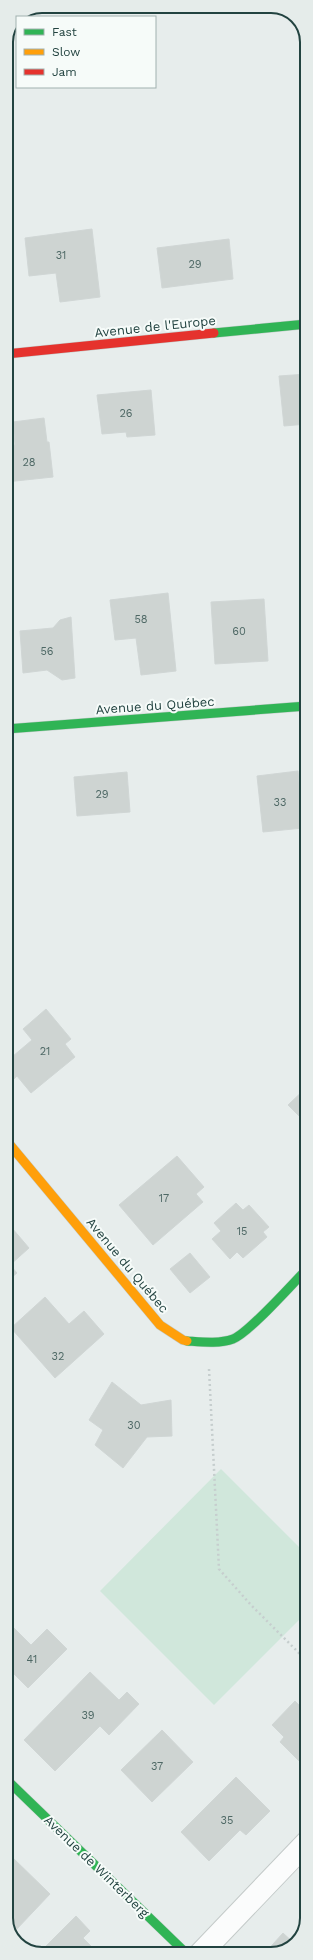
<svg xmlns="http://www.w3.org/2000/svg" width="313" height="1960" font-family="'Work Sans',sans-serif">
  <rect width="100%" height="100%" fill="#e7edec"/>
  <path fill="#d0e7db" d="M221,1469L307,1555V1612L214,1705L100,1591Z"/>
  <path fill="#ced4d2" stroke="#d0d6d5" d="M92,229L100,297L60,302L56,273L29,276L25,238Z
    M229,239L233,279L162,288L157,248Z
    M307,374V424L284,426L279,376Z
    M151,390L155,435L127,437L126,432L102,434L97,395Z
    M44,418L47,442H49L53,477L6,482V446L15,445L13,422Z
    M168,593L176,671L141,675L136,638L115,640L110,600Z
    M264,599L268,661L215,664L211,602Z
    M71,617L75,678L62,680L47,670L23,673L20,631L53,628L60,620Z
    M298,771L303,828L263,832L257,776Z
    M127,772L130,812L77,816L74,777Z
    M46,1009L71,1039L65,1044L75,1057L31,1093L17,1076L13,1080L6,1072V1062L32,1040L23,1029Z
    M307,1087V1124L288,1105Z
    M177,1156L204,1187L196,1194L203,1202L153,1245L119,1205Z
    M236,1203L243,1210L249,1205L269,1227L263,1232L267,1237L243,1258L237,1252L230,1259L212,1239L221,1231L214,1223Z
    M12,1228L29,1248L10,1265L17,1273L6,1282V1234Z
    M190,1253L210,1277L190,1293L170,1269Z
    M45,1297L69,1324L84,1311L104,1334L55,1378L11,1328Z
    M112,1382L141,1405L171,1400L172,1436L147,1437L123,1468L95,1445L103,1430L89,1420Z
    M8,1622L31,1645L47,1629L67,1649L28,1688L9,1669L6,1672V1624Z
    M90,1672L119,1700L127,1692L139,1704L109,1735L100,1726L55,1771L24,1740Z
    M295,1701L307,1713V1769L280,1742L284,1737L272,1725Z
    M162,1730L193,1762L152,1802L121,1770Z
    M236,1777L270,1811L246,1835L240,1830L209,1861L181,1832Z
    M11,1856L50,1894L15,1931L6,1923V1862Z
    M76,1916L90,1931L83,1938L99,1954H45L42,1950Z
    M283,1933L295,1944L276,1954H264Z"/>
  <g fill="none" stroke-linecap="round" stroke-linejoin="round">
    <g stroke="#c4cac9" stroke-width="24">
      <path id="street" d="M200,1954L307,1842"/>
    </g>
    <g stroke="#c2cbc9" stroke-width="10">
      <path id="fast" d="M214,333L307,324
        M6,729L307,706
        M187,1341C202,1342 219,1344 233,1339C249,1333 293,1283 307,1269
        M6,1779L187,1954"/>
    </g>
    <g stroke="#c2cbc9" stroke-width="10">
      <path id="slow" d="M6,1140L160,1325L183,1340L187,1341"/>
    </g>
    <g stroke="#c2cbc9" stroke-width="10">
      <path id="jam" d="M6,354L214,333"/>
    </g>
    <path stroke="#c6cece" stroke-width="2.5" stroke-dasharray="2 3" stroke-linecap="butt" d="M209,1369L219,1569L251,1605L307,1661"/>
    <use href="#street" stroke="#fbfcfc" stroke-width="22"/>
    <use href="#fast" stroke="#30b455" stroke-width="9"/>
    <use href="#slow" stroke="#ff9f0a" stroke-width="9"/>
    <use href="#jam" stroke="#e5322d" stroke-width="9"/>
  </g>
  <g text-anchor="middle" stroke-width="4" stroke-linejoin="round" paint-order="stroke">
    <g font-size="11" fill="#4e6865">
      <text x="61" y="259">31</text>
      <text x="195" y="268">29</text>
      <text x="126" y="417">26</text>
      <text x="29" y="466">28</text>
      <text x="141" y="623">58</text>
      <text x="239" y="635">60</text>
      <text x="47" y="655">56</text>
      <text x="102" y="798">29</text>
      <text x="280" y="806">33</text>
      <text x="45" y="1055">21</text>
      <text x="164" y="1202">17</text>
      <text x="242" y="1235">15</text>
      <text x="58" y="1360">32</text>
      <text x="134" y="1429">30</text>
      <text x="32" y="1663">41</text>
      <text x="88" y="1719">39</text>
      <text x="157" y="1770">37</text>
      <text x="227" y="1824">35</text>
    </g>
    <g font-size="13" fill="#224340" stroke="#f6fbf9">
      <text transform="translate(155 326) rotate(-6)" y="5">Avenue de l'Europe</text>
      <text transform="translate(155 705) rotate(-4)" y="5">Avenue du Québec</text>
      <text transform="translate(128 1265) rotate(50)" y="5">Avenue du Québec</text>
      <text transform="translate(97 1866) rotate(44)" y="5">Avenue de Winterberg</text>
    </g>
  </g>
  <path d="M0 0H313V1960H0ZM42 13H271A29 29 0 0 1 300 42V1918A29 29 0 0 1 271 1947H42A29 29 0 0 1 13 1918V42A29 29 0 0 1 42 13Z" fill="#e5ecea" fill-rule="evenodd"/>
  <path fill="none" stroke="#224340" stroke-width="2" d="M42 13H271A29 29 0 0 1 300 42V1918A29 29 0 0 1 271 1947H42A29 29 0 0 1 13 1918V42A29 29 0 0 1 42 13Z"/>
  <rect x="16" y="16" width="140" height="72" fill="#f6fbf9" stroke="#a1b1af"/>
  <rect x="24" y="29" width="20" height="6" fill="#30b455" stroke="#a1b1af"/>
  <text x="52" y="36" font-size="12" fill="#224340">Fast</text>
  <rect x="24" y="49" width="20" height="6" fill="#ff9f0a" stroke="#a1b1af"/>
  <text x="52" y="56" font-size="12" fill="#224340">Slow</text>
  <rect x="24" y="69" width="20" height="6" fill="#e5322d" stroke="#a1b1af"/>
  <text x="52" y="76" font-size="12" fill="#224340">Jam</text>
</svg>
